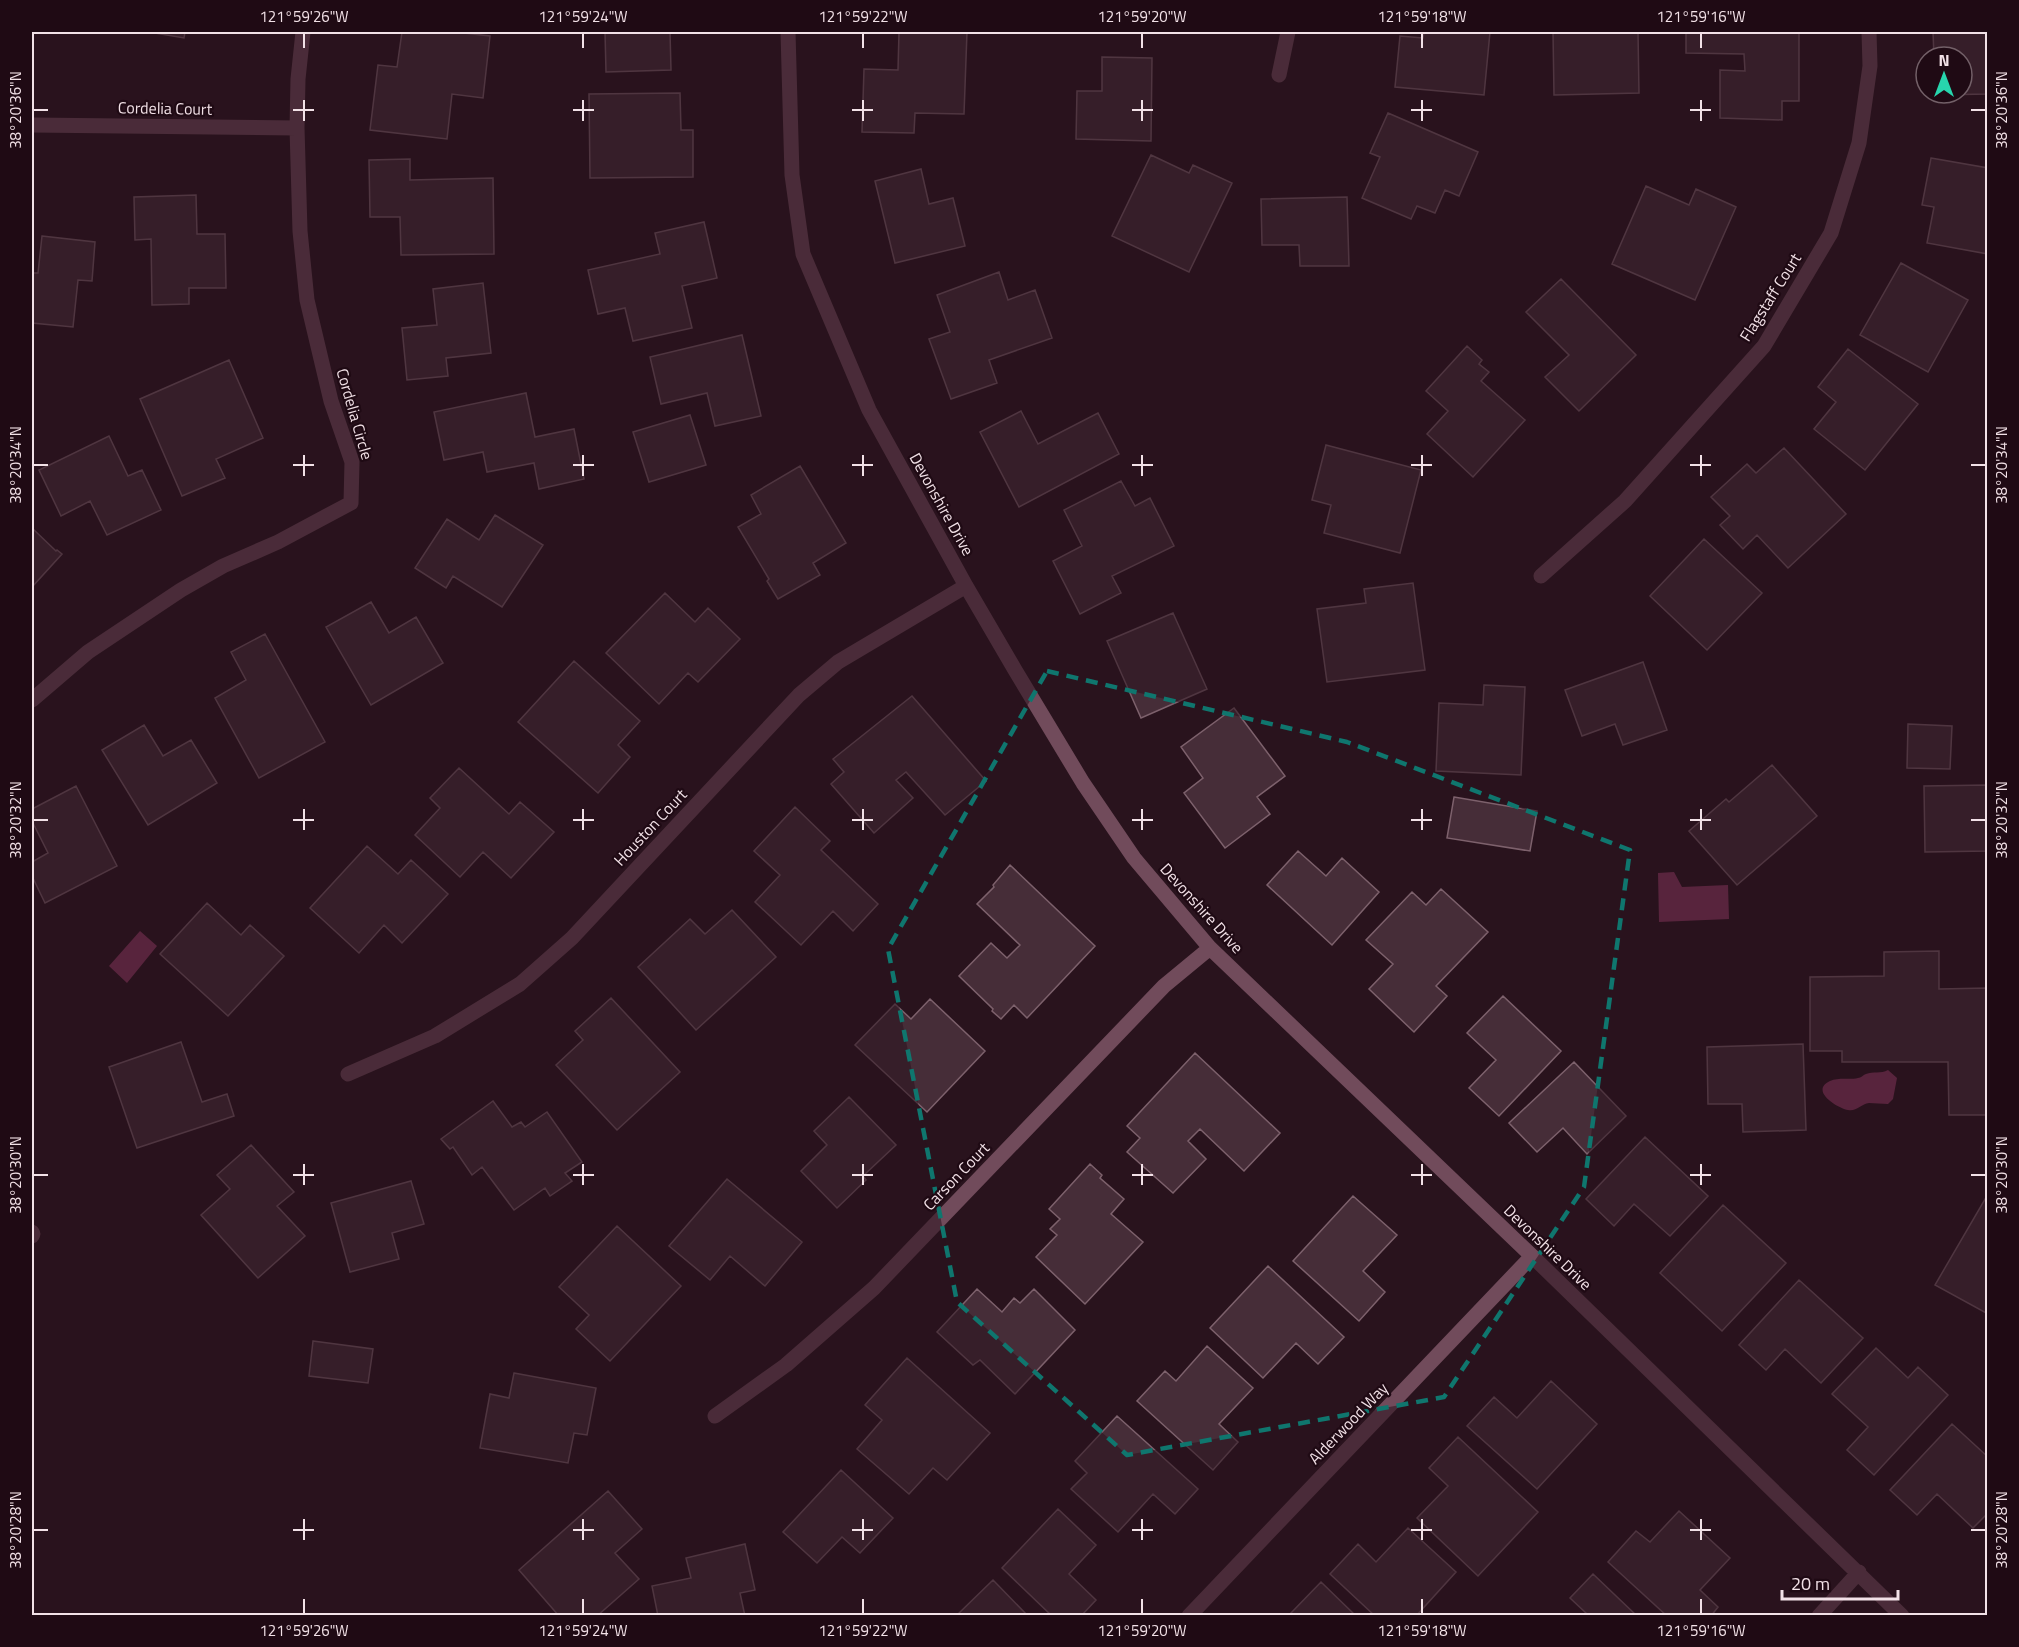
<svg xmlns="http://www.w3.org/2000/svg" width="2019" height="1647" font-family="'Titillium Web',sans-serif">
  <rect width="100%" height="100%" fill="#29131d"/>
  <path fill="#913a65" d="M1674,872L1682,887L1728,885L1729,919L1659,922L1658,873Z
    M140,931L157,946L127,983L109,966Z
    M1888,1070L1897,1078L1893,1099L1888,1104C1882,1104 1875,1103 1869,1103C1861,1104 1856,1112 1848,1110C1838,1108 1809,1091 1830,1081C1839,1077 1850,1080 1858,1078C1861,1078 1863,1075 1866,1074C1873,1071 1881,1074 1888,1070Z"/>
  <path fill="#462d38" stroke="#7d616c" stroke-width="1.5" d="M149,32H185L184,38Z
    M402,32H455L490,36L483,98L452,94L447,139L370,130L378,65L397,67Z
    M605,32H670L671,70L606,72Z
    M899,32H967L964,114L915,113L914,133L862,132L864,69L898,70Z
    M1424,32H1490L1484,95L1395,87L1400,36L1423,38Z
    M1553,32H1638L1639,93L1554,95Z
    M1686,32H1799V101H1782V120L1720,118V70L1745,71L1744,54L1686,53Z
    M1933,32H1988V94L1935,95V93H1962V57H1934Z
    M1102,57L1152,58L1151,141L1076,139L1077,91H1102Z
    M680,93L681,130H693V177L590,178L589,94Z
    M1388,113L1478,152L1459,196L1445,190L1435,213L1417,206L1411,219L1362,198L1380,157L1370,153Z
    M1151,155L1189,173L1193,165L1232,183L1189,272L1112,236Z
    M1931,158L1988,168V254L1927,243L1934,207L1922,205Z
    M410,159V180L493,178L494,254L401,255L400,217H370L369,160Z
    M921,169L929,204L953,198L965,246L895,263L875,181Z
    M1646,186L1689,205L1696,189L1736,207L1695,300L1612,264Z
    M196,195L197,234H225L226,288H189V304L152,305L151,239L135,240L134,197Z
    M1347,197L1349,266H1300L1299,245H1262L1261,199Z
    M704,222L717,278L682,286L692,328L633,341L625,308L598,314L588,270L660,254L655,233Z
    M42,236L95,242L92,281L78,280L73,327L32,323V273H38Z
    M1901,263L1968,300L1928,372L1860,335Z
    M999,272L1008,300L1035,290L1052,338L989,360L997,383L951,399L929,339L950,332L937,295Z
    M1561,279L1636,355L1579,411L1545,377L1569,355L1526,312Z
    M483,283L491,353L446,358L448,376L407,380L402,328L437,325L433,289Z
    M742,335L761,416L715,426L707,393L661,404L650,357Z
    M1467,346L1482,360L1479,364L1489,372L1481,381L1525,420L1473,477L1427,434L1448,411L1426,391Z
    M1848,349L1918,404L1865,470L1814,429L1836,402L1818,387Z
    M229,360L263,438L216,459L225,478L182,496L140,399Z
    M526,393L535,437L574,429L584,479L539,489L534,463L487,472L483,452L444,460L434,412Z
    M1021,411L1038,444L1098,413L1119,454L1019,507L980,432Z
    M690,415L706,465L649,482L633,432Z
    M109,436L128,476L142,470L161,510L107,535L90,501L61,516L39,470Z
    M1326,445L1421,470L1400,553L1324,533L1331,505L1312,500Z
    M1784,448L1846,514L1788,568L1757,535L1743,549L1720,525L1730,516L1711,497L1747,464L1756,473Z
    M800,466L846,543L813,563L820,575L778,599L767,581L769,579L738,527L761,514L751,495Z
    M1121,481L1135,506L1150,498L1174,546L1112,576L1121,593L1080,614L1053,561L1082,546L1064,510Z
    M495,515L543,545L502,607L453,576L446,588L415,568L447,519L479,540Z
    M32,528L56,551L57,550L62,554L32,587Z
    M1704,539L1762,593L1707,650L1650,596Z
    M1413,583L1425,670L1327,682L1317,609L1366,603L1364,589Z
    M665,593L695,622L708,608L740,639L698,682L688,673L659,704L606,653Z
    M371,602L389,633L416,617L443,663L371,705L326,627Z
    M1173,613L1207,689L1141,718L1107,641Z
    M265,634L325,742L259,778L215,698L246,680L231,652Z
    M574,661L640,721L618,745L630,757L598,793L518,722Z
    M1643,662L1667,730L1623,745L1615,724L1582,736L1565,690Z
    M1484,685L1525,687L1521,775L1436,771L1439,703L1483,705Z
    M912,696L986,781L945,815L906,772L896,780L913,798L874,833L831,784L844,772L833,759Z
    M1234,708L1285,776L1257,797L1270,814L1225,848L1184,793L1203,778L1181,747Z
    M1908,724L1952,726L1950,769L1907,768Z
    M144,725L163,756L191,740L217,783L148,825L102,750Z
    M1772,765L1817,816L1737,885L1689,831L1726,799L1729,802Z
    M459,768L509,814L520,802L554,832L511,878L483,852L460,877L415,835L440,808L430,798Z
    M1988,785V851L1925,852L1924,786Z
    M76,786L117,866L45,903L32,876V862L48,853L32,821V809Z
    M1454,797L1537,811L1530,851L1447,838Z
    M795,807L830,841L821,850L878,904L853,931L833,911L801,945L755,902L780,875L754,851Z
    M367,846L398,874L411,860L448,894L402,943L384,925L359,953L310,908Z
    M1298,851L1326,876L1342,858L1379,892L1332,945L1267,885Z
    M1010,865L1095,946L1027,1018L1014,1005L1001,1019L992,1011L993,1009L959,976L991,943L1007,958L1020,945L977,904L994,887L993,885Z
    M1441,889L1488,932L1436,986L1447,996L1414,1032L1369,989L1393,964L1366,940L1412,892L1426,905Z
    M207,903L241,935L250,925L284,956L228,1016L160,954Z
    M732,910L776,957L696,1030L638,967L690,919L705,934Z
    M1939,951V989L1988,988V1115H1949L1948,1062H1842V1051H1810V977L1884,976V952Z
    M1503,996L1561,1051L1499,1116L1469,1088L1496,1060L1467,1033Z
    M611,998L680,1072L617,1130L556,1065L583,1040L575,1031Z
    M930,999L985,1051L927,1112L855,1045L895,1004L911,1019Z
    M181,1042L202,1102L227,1094L234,1116L137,1148L109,1067Z
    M1803,1044L1806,1130L1743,1132L1742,1104H1708L1707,1047Z
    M1195,1053L1280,1133L1244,1171L1200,1129L1188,1141L1206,1159L1173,1193L1127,1152L1140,1138L1127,1126Z
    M1574,1062L1626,1116L1587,1154L1563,1128L1537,1152L1509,1123Z
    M849,1097L896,1145L863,1176L866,1180L837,1208L801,1171L827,1145L814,1131Z
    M493,1101L512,1127L521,1122L525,1127L547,1112L582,1162L565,1173L572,1181L550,1196L545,1188L514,1210L482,1167L472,1175L453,1147L450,1149L441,1139Z
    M1645,1137L1708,1196L1670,1236L1634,1204L1614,1226L1586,1199Z
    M251,1145L294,1192L277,1206L305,1236L258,1278L201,1215L230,1189L217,1175Z
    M1090,1164L1102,1175L1100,1178L1124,1199L1111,1214L1143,1242L1085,1304L1036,1257L1057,1235L1050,1229L1060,1219L1049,1209Z
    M727,1179L802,1242L765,1286L730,1256L710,1280L669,1246Z
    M411,1181L424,1224L392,1233L399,1259L350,1272L331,1203Z
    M1988,1194V1314L1935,1285Z
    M1353,1196L1397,1235L1363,1271L1385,1292L1359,1321L1293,1261Z
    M1723,1205L1786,1263L1722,1331L1660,1273Z
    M617,1226L681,1286L610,1361L576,1329L589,1315L559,1287Z
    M1268,1266L1344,1337L1318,1364L1296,1343L1263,1378L1210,1328Z
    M1799,1280L1863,1338L1821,1383L1785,1349L1766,1370L1739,1345Z
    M977,1289L1002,1312L1014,1298L1020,1303L1034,1289L1075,1330L1015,1394L980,1360L973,1365L937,1332Z
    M313,1341L373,1349L368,1383L309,1376Z
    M1207,1346L1253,1388L1219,1424L1238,1442L1213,1470L1137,1401L1165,1371L1176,1381Z
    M1876,1348L1908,1378L1918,1367L1948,1395L1874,1475L1847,1450L1868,1427L1832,1394Z
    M907,1358L990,1433L947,1480L933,1468L909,1494L857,1449L882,1420L865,1405Z
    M514,1373L596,1388L587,1435L574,1433L568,1463L480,1448L490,1394L509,1398Z
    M1551,1381L1597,1424L1537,1489L1467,1426L1494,1397L1517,1418Z
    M1117,1416L1198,1489L1175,1514L1153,1494L1118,1532L1071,1489L1087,1473L1075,1461Z
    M1952,1424L1988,1457V1513L1973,1528L1937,1494L1917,1515L1890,1490Z
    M1458,1437L1538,1512L1478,1576L1417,1518L1448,1486L1429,1468Z
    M841,1470L893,1518L860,1553L842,1537L817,1563L783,1532Z
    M608,1491L642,1529L615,1553L639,1579L597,1616H559L519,1570Z
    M1058,1509L1096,1545L1069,1574L1096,1600L1081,1616H1052L1002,1568Z
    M1679,1511L1730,1558L1700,1590L1718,1607L1711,1616H1667L1608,1562L1636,1531L1650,1542Z
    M1408,1528L1456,1572L1416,1616H1375L1330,1574L1358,1544L1376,1562Z
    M745,1544L755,1590L740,1593L745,1616H658L652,1586L691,1578L686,1558Z
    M1593,1574L1637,1616H1585L1587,1614L1570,1598Z
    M993,1580L1028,1616H956Z
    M1321,1582L1356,1616H1294L1291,1613Z"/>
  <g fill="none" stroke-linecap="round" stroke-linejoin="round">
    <path stroke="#714b5b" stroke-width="15" d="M32,1232L33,1234L32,1236"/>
    <path stroke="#714b5b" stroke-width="15" d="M788,32L792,175L803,254L869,410L966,586L1015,670L1083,783L1134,858L1210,948L1532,1256L1902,1616
      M1279,75L1288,32
      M32,125L297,128
      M1541,576L1625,501L1764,346L1831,233L1859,143L1870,66L1869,32
      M32,700L88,652L181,590L223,566L278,542L351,503L352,462L331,401L307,300L300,231L297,128L298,79L303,32
      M348,1074L435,1036L520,984L572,938L799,695L838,662L966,586
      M715,1416L786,1365L874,1288L1164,986L1210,948
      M1189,1616L1532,1256
      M1819,1616L1859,1572"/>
  </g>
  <path d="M0 0H2019V1647H0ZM1047,671L1347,742L1630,850L1584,1187L1444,1397L1127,1455L957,1302L888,949Z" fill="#29131d" fill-opacity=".55" fill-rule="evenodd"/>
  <path fill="none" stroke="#0f766e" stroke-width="4.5" stroke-dasharray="12 8" stroke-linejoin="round" d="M1047,671L1347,742L1630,850L1584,1187L1444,1397L1127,1455L957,1302L888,949Z"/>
  <path fill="none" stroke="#f2e1e7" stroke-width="2" d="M304,33V48M583,33V48M863,33V48M1142,33V48M1422,33V48M1701,33V48M304,100V121M583,100V121M863,100V121M1142,100V121M1422,100V121M1701,100V121M33,110H48M293,110H314M573,110H594M852,110H873M1132,110H1153M1411,110H1432M1690,110H1711M1971,110H1986M304,455V476M583,455V476M863,455V476M1142,455V476M1422,455V476M1701,455V476M33,465H48M293,465H314M573,465H594M852,465H873M1132,465H1153M1411,465H1432M1690,465H1711M1971,465H1986M304,809V830M583,809V830M863,809V830M1142,809V830M1422,809V830M1701,809V830M33,820H48M293,820H314M573,820H594M852,820H873M1132,820H1153M1411,820H1432M1690,820H1711M1971,820H1986M304,1164V1185M583,1164V1185M863,1164V1185M1142,1164V1185M1422,1164V1185M1701,1164V1185M33,1175H48M293,1175H314M573,1175H594M852,1175H873M1132,1175H1153M1411,1175H1432M1690,1175H1711M1971,1175H1986M304,1519V1540M583,1519V1540M863,1519V1540M1142,1519V1540M1422,1519V1540M1701,1519V1540M33,1530H48M293,1530H314M573,1530H594M852,1530H873M1132,1530H1153M1411,1530H1432M1690,1530H1711M1971,1530H1986M304,1599V1614M583,1599V1614M863,1599V1614M1142,1599V1614M1422,1599V1614M1701,1599V1614"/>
  <g text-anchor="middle" stroke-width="4.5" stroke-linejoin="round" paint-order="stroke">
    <g font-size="16" fill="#f2e1e7" stroke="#1f0a14">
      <text transform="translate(165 108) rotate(1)" y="6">Cordelia Court</text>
      <text transform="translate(1770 297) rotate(-58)" y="6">Flagstaff Court</text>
      <text transform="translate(355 414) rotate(74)" y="6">Cordelia Circle</text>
      <text transform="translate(942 504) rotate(61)" y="6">Devonshire Drive</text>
      <text transform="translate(650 827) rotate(-47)" y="6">Houston Court</text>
      <text transform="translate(1202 908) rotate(48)" y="6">Devonshire Drive</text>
      <text transform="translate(956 1176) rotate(-46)" y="6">Carson Court</text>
      <text transform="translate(1548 1247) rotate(44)" y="6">Devonshire Drive</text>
      <text transform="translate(1348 1423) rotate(-46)" y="6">Alderwood Way</text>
    </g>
  </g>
  <rect width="2019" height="1647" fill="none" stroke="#1f0a14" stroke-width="66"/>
  <g transform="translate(1944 75)"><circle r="28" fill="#1f0a14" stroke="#736068" stroke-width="1.5"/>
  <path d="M0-4.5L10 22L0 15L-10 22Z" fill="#27d5ad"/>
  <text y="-9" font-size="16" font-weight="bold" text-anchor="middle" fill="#f2e1e7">N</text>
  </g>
  <path d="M1782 1590v9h116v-9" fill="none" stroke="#f2e1e7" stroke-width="3"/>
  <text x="1791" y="1590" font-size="18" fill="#f2e1e7" stroke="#1f0a14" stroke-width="4.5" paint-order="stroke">20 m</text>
  <rect x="33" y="33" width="1953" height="1581" fill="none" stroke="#f2e1e7" stroke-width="2"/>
  <g font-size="15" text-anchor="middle" fill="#f2e1e7">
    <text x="304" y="22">121°59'26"W</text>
    <text x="583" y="22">121°59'24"W</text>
    <text x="863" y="22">121°59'22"W</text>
    <text x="1142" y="22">121°59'20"W</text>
    <text x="1422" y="22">121°59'18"W</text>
    <text x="1701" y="22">121°59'16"W</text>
    <text transform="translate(16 110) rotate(-90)" y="5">38°20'36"N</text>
    <text transform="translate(2002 110) rotate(-90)" y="5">38°20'36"N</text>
    <text transform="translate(16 465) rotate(-90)" y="5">38°20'34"N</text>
    <text transform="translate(2002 465) rotate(-90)" y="5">38°20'34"N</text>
    <text transform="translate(16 820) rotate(-90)" y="5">38°20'32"N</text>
    <text transform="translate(2002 820) rotate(-90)" y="5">38°20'32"N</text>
    <text transform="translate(16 1175) rotate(-90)" y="5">38°20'30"N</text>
    <text transform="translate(2002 1175) rotate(-90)" y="5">38°20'30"N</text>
    <text transform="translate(16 1530) rotate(-90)" y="5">38°20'28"N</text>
    <text transform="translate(2002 1530) rotate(-90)" y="5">38°20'28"N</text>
    <text x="304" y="1636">121°59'26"W</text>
    <text x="583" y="1636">121°59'24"W</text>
    <text x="863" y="1636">121°59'22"W</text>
    <text x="1142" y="1636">121°59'20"W</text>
    <text x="1422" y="1636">121°59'18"W</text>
    <text x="1701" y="1636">121°59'16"W</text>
  </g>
</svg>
